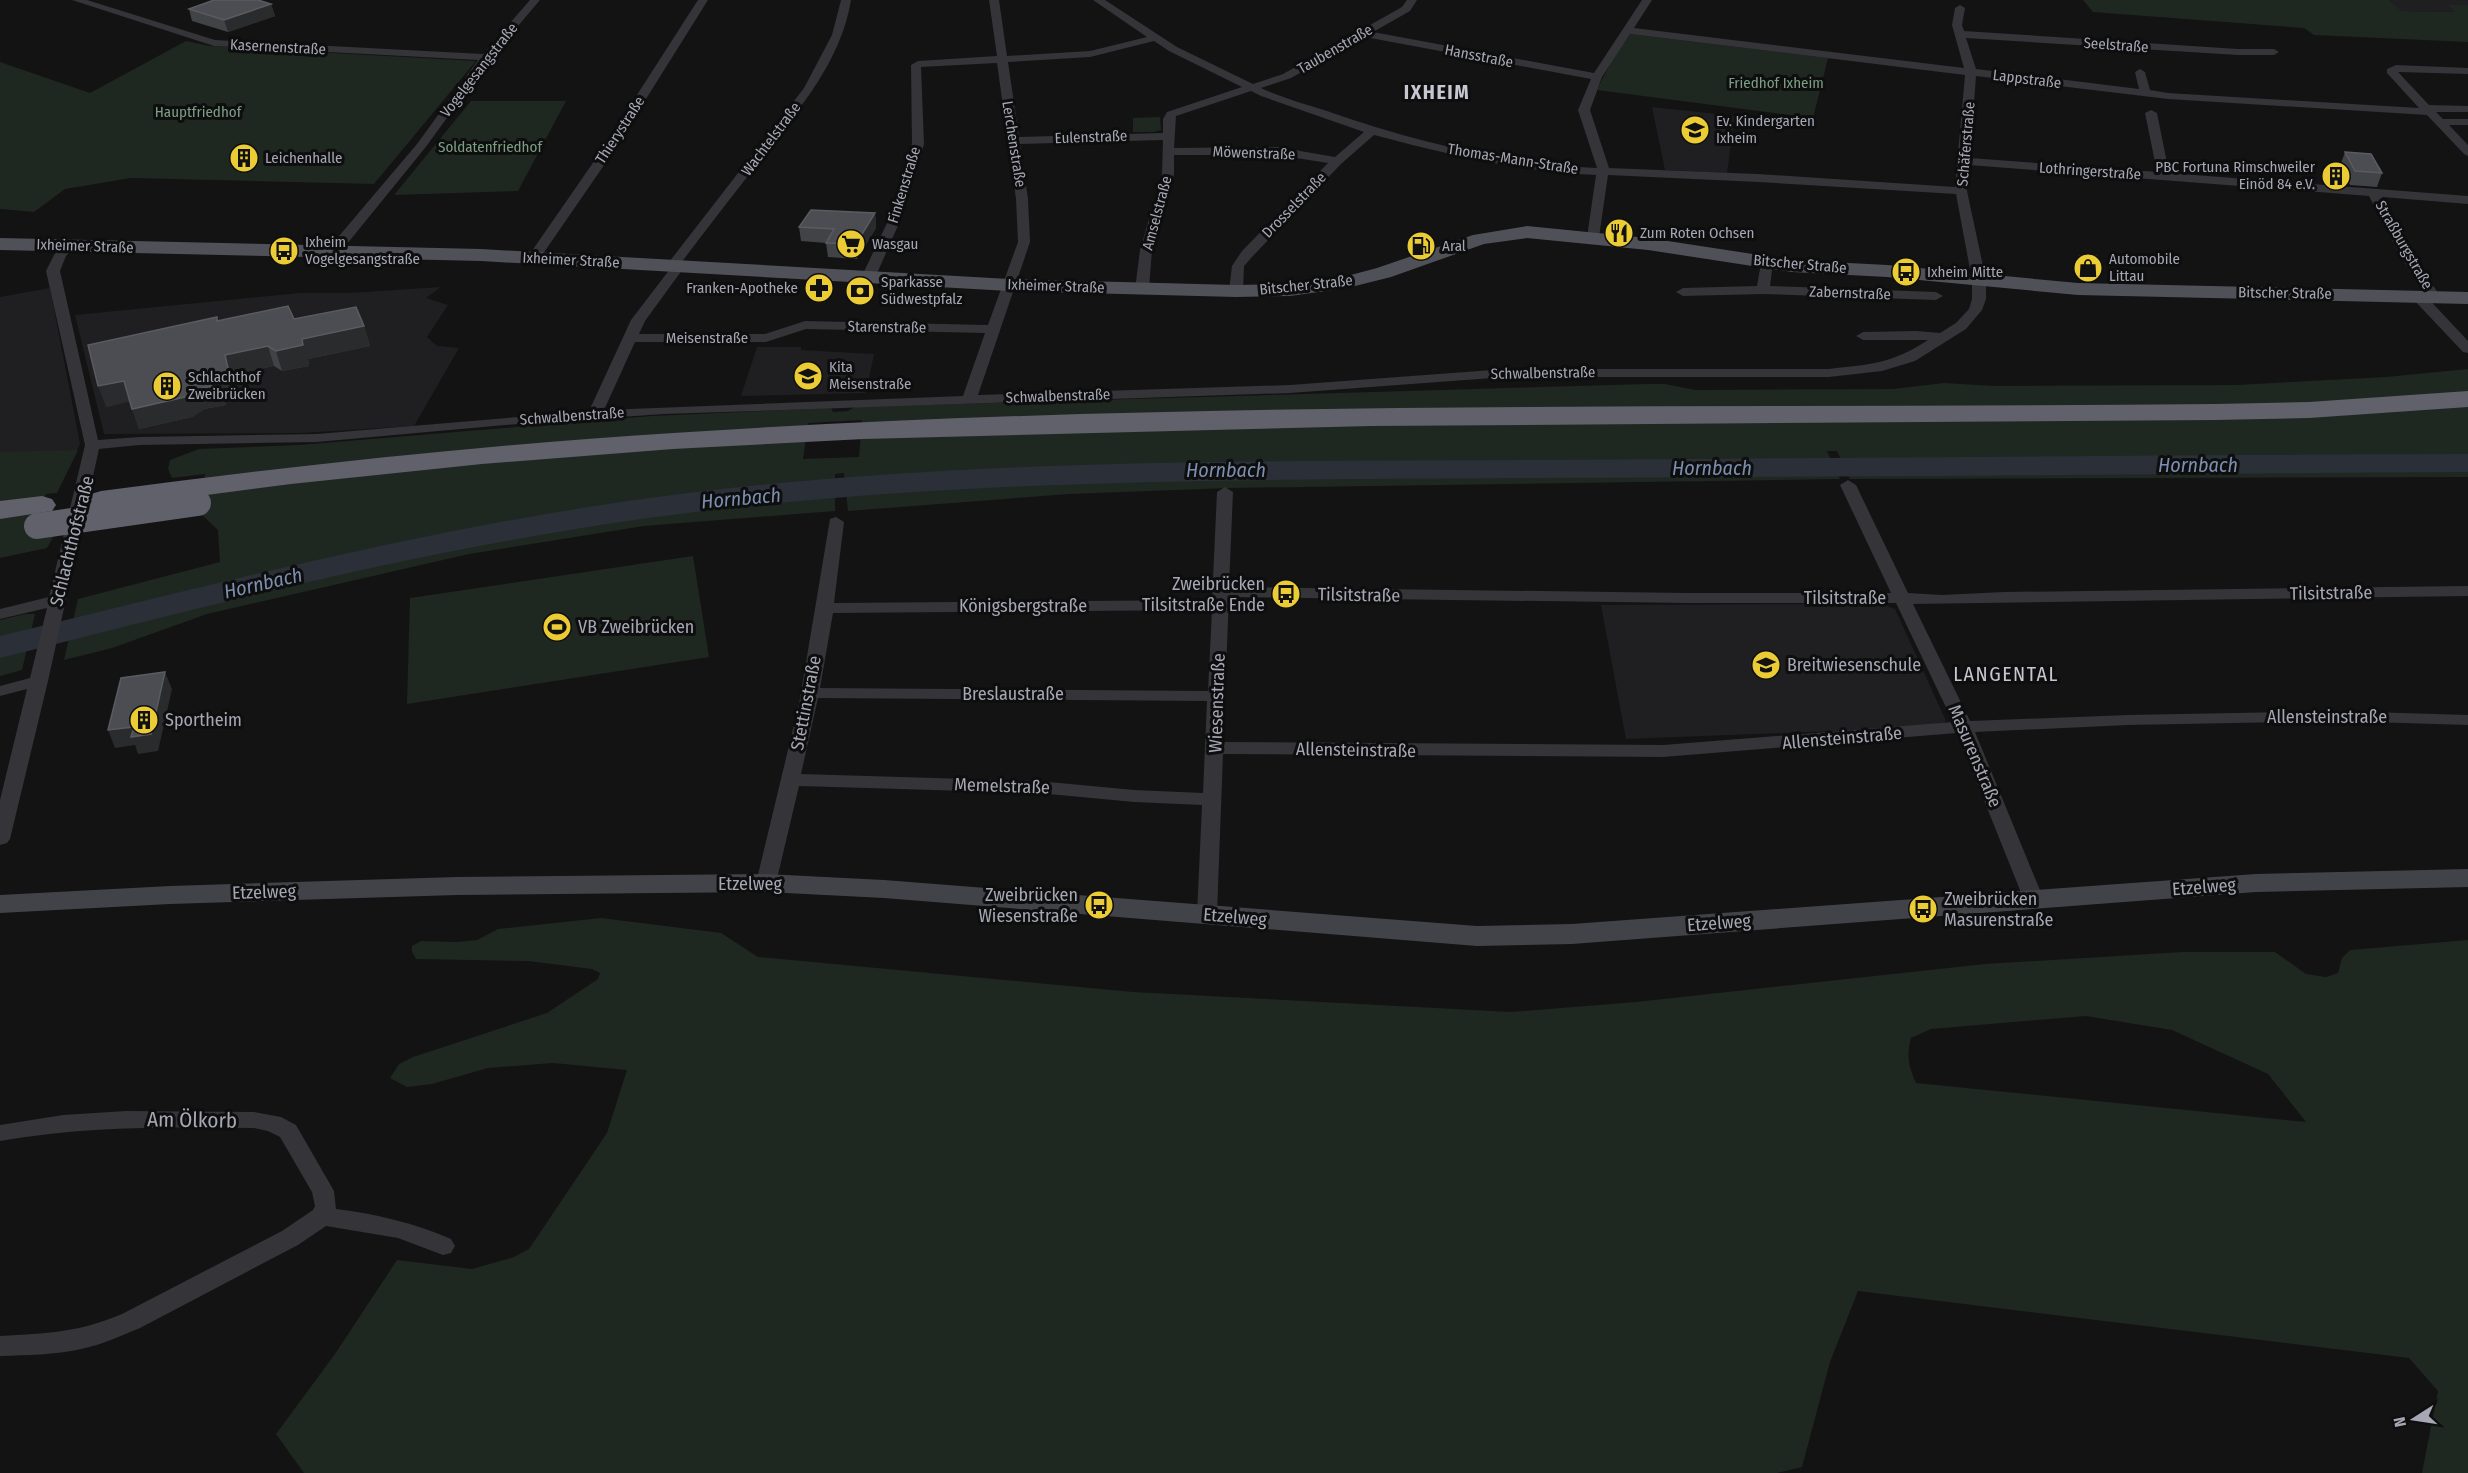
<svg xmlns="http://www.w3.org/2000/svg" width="2468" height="1473" font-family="'Fira Sans Condensed',sans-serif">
  <rect width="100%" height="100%" fill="#131314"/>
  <path fill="#1f1f21" d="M2389,0H2468V5H2449L2457,12L2402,11Z
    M1652,107L1735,116L1727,173L1665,170Z
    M441,287L426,298L448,305L427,337L437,346L459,348L414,426L301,433L104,434L75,315L300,293H350Z
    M50,288L80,444L61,481L0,490V297Z
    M757,347H801V350L874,354L866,393L741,396Z
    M1816,604L1884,605L1895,609L1946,721L1937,727L1626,739L1601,605Z"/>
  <path fill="#1f2721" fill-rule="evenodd" d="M2083,0H2389L2402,11L2455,12L2448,5H2468V42L2314,35L2304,28L2093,12Z
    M1630,34L1828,58L1813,118L1597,90L1612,60Z
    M186,41L210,46L476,61L374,184L131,178L65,189L34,212L0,209V62L90,93Z
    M471,101H566L518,191L394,195Z
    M1160,117L1161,130L1153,132H1133V118Z
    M2468,369V477L1850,479L1837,451H1827L1840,479L1229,488L1069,494L848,511L844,473L835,474V511L644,526L469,554L207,614L112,648L64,660L78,599L220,562L218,530L201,514L205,474L172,478L168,469L170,460L199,449L299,445L651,416L831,408L833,412L848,411L854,407L1647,384H1665L1695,390L1893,389L1944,383L1994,386L2237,385L2386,377ZM862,420L859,457L803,459L808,423Z
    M78,450L57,493L46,494L42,505L55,534L47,548L0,558V452Z
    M693,556L709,657L407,704L410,598Z
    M25,614H35L22,670L0,676V620Z
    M601,918L721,933L758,957L1133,992L1511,1012L1636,1002L1985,964L2182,952H2275L2306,974L2326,977L2338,973L2342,958L2350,950L2468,940V1473H2422L2438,1391L2409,1358L1858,1291L1830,1362L1802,1467L1777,1473H304L276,1434L335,1354L397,1260L472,1269L514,1257L529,1249L607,1133L627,1070L553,1063L488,1068L432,1084L407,1087L390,1078L399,1064L413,1057L547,1013L598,979L600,973L592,969L528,961L416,959L412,952V946L421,941L457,942L477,940L498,929ZM2086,1016L2172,1030L2268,1074L2306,1122L1916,1083C1909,1067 1906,1056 1911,1038L1931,1029Z"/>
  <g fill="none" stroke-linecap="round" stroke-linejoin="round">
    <path fill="#2a2f38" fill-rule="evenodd" d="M2468,454V472C2156,474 1844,477 1532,478C1253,480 973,478 696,512C460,540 230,600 0,658V636C230,580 461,520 696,492C973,459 1253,461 1532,460C1844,458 2156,455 2468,454Z"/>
    <path fill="#343439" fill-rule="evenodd" d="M72,0H87L215,40L483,54L530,0H540L490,59L425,148L338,255L333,256L327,252L328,249L417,144L478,60L214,46Z
      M698,0H708L609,158L538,261H528L527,258L597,157Z
      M841,0H851C841,61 801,106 765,154C737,190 709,226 681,263L685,266L645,321L639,334H765L805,321L988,325L1018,242L1016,199L997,63L921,67L924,144L900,221L875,278L868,282L861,278L888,221L912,144L911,65L918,61L997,56L989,0H999L1007,56L1090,51L1147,37L1093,0H1105L1177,47L1253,84L1283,74L1402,7L1407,0H1417L1410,11L1373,32L1594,73L1642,0H1652L1634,28L1964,68L1952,25L1955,8L1960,5L1965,8L1962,25L1964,31L2238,49H2274L2279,52L2274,55H2238L1966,38L1976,69L2139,89L2135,72L2140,69L2145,72L2150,90L2168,93L2419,108L2387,73V69L2396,65L2468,68V74L2398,72L2429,105L2468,106V112H2436L2443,119H2468V125H2449L2468,145V156L2464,154L2427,115L2168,99L1976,76L1970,158L2157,172L2145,113L2151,110L2157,113L2169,173L2468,196V204L2382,197L2413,257L2441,297L2434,301L2429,300L2401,257L2369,196L1969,165L1967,191L1986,280V299L1982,310L1966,329L1915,361L1882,371L1829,377H1506L1290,393L664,414L505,425L317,442L139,445L99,449L48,681L10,839L7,843L0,845V800L27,689L0,696V686L30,678L47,608L0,619V609L49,597L85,445L46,271L54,255L64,243H74L75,246L66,256L60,271L98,440L139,437L317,434L589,411L631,320L670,269L666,266L804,88L832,35ZM1630,34L1965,75L1955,187L1758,174L1609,168L1590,110L1602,77ZM1365,37L1591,79L1578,110L1597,168C1505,164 1413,141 1327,111C1305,104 1282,98 1261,88L1291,78ZM1154,41L1169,51L1242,87L1167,112L1163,119V133L1019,137L1008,62L1090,57ZM1251,91L1261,96L1364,132L1335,157L1277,147L1174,148L1176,116ZM1374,135C1446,154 1521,172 1596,175L1587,237L1593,241L1599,237L1608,175L1758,182L1956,194L1972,280V299L1969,309L1956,323L1940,333L1916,331L1863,332L1856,336L1863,340H1928C1891,364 1871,364 1829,369H1506L1290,385L978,395L1030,242L1028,199L1020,144L1163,140L1162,174L1140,250L1135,289L1142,293L1149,289L1152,250L1174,174V155H1277L1328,163L1242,251L1232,266L1229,291L1236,295L1243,291L1244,266L1252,257L1341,164ZM806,329L985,333L963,396L604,410L635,342H766Z
      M1767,259L1773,263L1770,286L1936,292L1943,296L1936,300L1763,294L1683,296L1676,292L1683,288L1757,286L1761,263Z
      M2418,292L2423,293L2468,341V353L2463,352L2413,299L2411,296Z
      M1848,480L1856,485L1908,593L1942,595L2004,592L2468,586V596L1913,604L1970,721L2128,715L2336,711L2468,715V725L2336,721L2128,725L1975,732L2044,900L2041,905L2034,907L2027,905L2024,900L1957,733L1663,757L1223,754L1217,914L1214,919L1207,921L1200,919L1197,914L1202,805L1134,802L1038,793L799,786L776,883L773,888L766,890L759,888L756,883L799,704L830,519L836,517L844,522L834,603L1212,600L1217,492L1225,487L1233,492L1229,587L1688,593H1891L1840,485ZM1229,597L1688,603H1896L1953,722L1663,745L1223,742ZM1212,610L1208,691L820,688L833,613ZM818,698L1207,701L1203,793L1134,790L1038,781L801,774Z
      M126,1111L254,1112L281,1117L296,1125L334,1191L336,1209C377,1214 414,1223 451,1239L455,1246L451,1253L443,1255L398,1238L326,1226L298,1245L140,1328C121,1336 101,1345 81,1349C55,1355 27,1355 0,1356V1336C48,1333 77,1333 122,1314L282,1231L313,1210L315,1206L312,1192L280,1137L268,1131L254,1128C169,1127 84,1126 0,1141V1125L63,1115Z"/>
    <path fill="#424349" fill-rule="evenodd" d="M2468,869V887L2256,892L1572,944L1477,946L884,898L766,892L457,895L170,904L0,913V895L170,886L457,877L766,874L884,880L1477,926L1572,924L2256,874Z"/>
    <path fill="#505058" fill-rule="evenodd" d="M1527,226L1648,238L1792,260L1887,265L2078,283L2468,292V304L2078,295L1887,277L1792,272L1648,250L1527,238L1484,244L1391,277L1347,288L1290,296L1236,297L1009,291L481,261L0,250V238L481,249L1009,279L1236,285L1290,284L1347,276L1377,268L1473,235Z"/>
    <path fill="#60616a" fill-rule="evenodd" d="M2468,391V407L2309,418L2215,420L1371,426L864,439L673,449L482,464L291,484L101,509L91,506L87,500L91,494L101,491C291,466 481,445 673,433C1186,399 1701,409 2215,404L2309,402Z
      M42,496L52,499L56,505L52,511L0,519V501Z"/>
    <path stroke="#60616a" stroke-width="26" d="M37,526L198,503"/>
  </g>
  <path fill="#414346" d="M271,4L275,16L228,32L192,21L189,9Z
    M2345,152L2382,173L2377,187L2350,185L2340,166Z
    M875,213L876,228L857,259L828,257L826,243L801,241L799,227Z
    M217,317L218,321L294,319L364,326L370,346L308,359L309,366L282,371L274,366L231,375L236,397L225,400L226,405L204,409L192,417L139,429L130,401L106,407Z"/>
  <path fill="#2a2b2d" d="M271,4L275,16L228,32L224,20Z
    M875,213L876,228L857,259L856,244Z
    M364,326L370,346L308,359L309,366L282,371L276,351L302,339Z
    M268,346L274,366L231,375L236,397L225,400L226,405L204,409L192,417L139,429L132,409L197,389L218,379L225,355Z
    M124,381L131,401L106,407L98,386Z
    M165,672L172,689L158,751L138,754L135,745L115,748L108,730L134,727Z"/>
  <path fill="#4c4d52" stroke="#5a5b61" stroke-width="1.5" d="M214,0H258L271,4L224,20L189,9Z
    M2345,152L2371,154L2382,173L2355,171Z
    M811,210L875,213L856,244L826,243L834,229L799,227Z
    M288,306L294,319L356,307L364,326L302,339L303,345L276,351L268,346L225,355L230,377L218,379L219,385L197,389L185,397L132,409L124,381L98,386L88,345L217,317V321Z
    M165,672L151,734L131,737L134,727L108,730L121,678Z"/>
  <defs>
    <g id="school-disc" transform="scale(1.5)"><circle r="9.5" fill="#ebcc34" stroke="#0e0e0f"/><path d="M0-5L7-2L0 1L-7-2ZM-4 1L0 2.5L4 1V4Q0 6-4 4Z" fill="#111"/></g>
    <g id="building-disc" transform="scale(1.5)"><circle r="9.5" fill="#ebcc34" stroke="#0e0e0f"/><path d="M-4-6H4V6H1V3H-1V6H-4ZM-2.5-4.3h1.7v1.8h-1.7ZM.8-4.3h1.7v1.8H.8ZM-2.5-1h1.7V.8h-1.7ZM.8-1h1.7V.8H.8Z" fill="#111"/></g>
    <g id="restaurant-disc" transform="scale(1.5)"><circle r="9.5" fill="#ebcc34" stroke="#0e0e0f"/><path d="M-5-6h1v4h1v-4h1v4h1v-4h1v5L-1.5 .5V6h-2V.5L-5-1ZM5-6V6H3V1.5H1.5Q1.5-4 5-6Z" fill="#111"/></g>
    <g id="supermarket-disc" transform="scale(1.5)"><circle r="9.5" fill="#ebcc34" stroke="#0e0e0f"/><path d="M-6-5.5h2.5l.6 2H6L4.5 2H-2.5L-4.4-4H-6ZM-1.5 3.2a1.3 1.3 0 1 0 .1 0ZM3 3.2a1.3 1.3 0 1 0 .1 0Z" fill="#111"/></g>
    <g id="fuel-disc" transform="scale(1.5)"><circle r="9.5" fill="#ebcc34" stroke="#0e0e0f"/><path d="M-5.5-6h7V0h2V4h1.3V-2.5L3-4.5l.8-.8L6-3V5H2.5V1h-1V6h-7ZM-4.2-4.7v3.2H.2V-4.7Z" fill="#111"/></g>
    <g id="bus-disc" transform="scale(1.5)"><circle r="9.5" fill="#ebcc34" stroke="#0e0e0f"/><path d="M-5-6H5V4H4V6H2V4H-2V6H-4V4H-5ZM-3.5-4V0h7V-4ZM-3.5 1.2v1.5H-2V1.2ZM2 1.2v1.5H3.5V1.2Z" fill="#111"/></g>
    <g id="shop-disc" transform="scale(1.5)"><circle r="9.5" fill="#ebcc34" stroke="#0e0e0f"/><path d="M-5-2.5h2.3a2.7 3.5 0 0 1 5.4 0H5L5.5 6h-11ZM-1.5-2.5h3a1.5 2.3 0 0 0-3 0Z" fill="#111"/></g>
    <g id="pharmacy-disc" transform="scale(1.5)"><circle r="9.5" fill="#ebcc34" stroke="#0e0e0f"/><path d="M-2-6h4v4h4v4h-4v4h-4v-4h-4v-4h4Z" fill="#111"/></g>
    <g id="bank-disc" transform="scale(1.5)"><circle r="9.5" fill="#ebcc34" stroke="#0e0e0f"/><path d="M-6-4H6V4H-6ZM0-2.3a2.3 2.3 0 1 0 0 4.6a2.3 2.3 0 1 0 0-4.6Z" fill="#111"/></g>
    <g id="stadium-disc" transform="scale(1.5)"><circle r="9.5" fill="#ebcc34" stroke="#0e0e0f"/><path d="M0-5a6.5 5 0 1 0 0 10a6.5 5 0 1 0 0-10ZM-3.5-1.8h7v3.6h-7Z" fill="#111"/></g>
  </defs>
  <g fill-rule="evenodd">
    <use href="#school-disc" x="1695" y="130"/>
    <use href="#building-disc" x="244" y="158"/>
    <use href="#building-disc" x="2336" y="176"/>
    <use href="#restaurant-disc" x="1619" y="233"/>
    <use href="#supermarket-disc" x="851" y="244"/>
    <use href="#fuel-disc" x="1421" y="246"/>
    <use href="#bus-disc" x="284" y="251"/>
    <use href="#shop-disc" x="2088" y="268"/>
    <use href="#bus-disc" x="1906" y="272"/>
    <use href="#pharmacy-disc" x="819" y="288"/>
    <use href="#bank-disc" x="860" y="291"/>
    <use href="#school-disc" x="808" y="376"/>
    <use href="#building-disc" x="167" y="386"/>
    <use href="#bus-disc" x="1286" y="594"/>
    <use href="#stadium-disc" x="557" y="627"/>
    <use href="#school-disc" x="1766" y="665"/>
    <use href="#building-disc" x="144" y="720"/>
    <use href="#bus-disc" x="1099" y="905"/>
    <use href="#bus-disc" x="1923" y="909"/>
  </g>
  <g text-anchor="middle" stroke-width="6" stroke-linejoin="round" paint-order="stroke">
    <g font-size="15" fill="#a5a7b4" stroke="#0e0e0f">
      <text transform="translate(2116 45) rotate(4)" y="5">Seelstraße</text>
      <text transform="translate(278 47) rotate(3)" y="5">Kasernenstraße</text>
      <text transform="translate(1335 49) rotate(-30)" y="5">Taubenstraße</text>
      <text transform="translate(1479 56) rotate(11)" y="5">Hansstraße</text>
      <text transform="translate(479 70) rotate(-52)" y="5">Vogelgesangstraße</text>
      <text transform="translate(2027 79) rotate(7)" y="5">Lappstraße</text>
      <text transform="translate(620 130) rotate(-57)" y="5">Thierystraße</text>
      <text transform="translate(1091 137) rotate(-2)" y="5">Eulenstraße</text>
      <text transform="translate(771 139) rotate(-53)" y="5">Wachtelstraße</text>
      <text transform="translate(1014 144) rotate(81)" y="5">Lerchenstraße</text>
      <text transform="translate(1966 144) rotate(-85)" y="5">Schäferstraße</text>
      <text transform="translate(1254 153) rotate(2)" y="5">Möwenstraße</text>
      <text transform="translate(1513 159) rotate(9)" y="5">Thomas-Mann-Straße</text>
      <text transform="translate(2090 171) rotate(4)" y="5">Lothringerstraße</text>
      <text transform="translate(904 185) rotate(-73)" y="5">Finkenstraße</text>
      <text transform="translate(1294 205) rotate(-46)" y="5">Drosselstraße</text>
      <text transform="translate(1157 213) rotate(-75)" y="5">Amselstraße</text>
      <text transform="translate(2404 245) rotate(60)" y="5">Straßburgstraße</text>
      <text transform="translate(85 246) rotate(2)" y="5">Ixheimer Straße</text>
      <text transform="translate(571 260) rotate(3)" y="5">Ixheimer Straße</text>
      <text transform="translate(1800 264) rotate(5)" y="5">Bitscher Straße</text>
      <text transform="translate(1306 285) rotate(-6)" y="5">Bitscher Straße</text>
      <text transform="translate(1056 286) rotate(2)" y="5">Ixheimer Straße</text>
      <text transform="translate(1850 293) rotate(2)" y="5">Zabernstraße</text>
      <text transform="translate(2285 293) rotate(1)" y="5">Bitscher Straße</text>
      <text transform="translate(887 327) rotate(1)" y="5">Starenstraße</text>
      <text x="707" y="343">Meisenstraße</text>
      <text transform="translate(1543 373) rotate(-1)" y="5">Schwalbenstraße</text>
      <text transform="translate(1058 396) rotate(-2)" y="5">Schwalbenstraße</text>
      <text transform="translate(572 416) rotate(-4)" y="5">Schwalbenstraße</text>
    </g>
    <g font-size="15" fill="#7c9f84" stroke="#0e0e0f">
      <text x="1776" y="88">Friedhof Ixheim</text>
      <text x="198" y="117">Hauptfriedhof</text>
      <text x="490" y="152">Soldatenfriedhof</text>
    </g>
    <g font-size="15" fill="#a5a7b4" stroke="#0e0e0f" text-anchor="start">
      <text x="1716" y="126">Ev. Kindergarten<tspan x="1716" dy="17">Ixheim</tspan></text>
      <text x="265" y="163">Leichenhalle</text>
      <text x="2315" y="172" text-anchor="end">PBC Fortuna Rimschweiler<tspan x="2315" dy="17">Einöd 84 e.V.</tspan></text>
      <text x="1640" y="238">Zum Roten Ochsen</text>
      <text x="305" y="247">Ixheim<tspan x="305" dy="17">Vogelgesangstraße</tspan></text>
      <text x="872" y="249">Wasgau</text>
      <text x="1442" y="251">Aral</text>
      <text x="2109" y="264">Automobile<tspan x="2109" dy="17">Littau</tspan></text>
      <text x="1927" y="277">Ixheim Mitte</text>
      <text x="881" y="287">Sparkasse<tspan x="881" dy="17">Südwestpfalz</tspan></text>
      <text x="798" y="293" text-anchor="end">Franken-Apotheke</text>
      <text x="829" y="372">Kita<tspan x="829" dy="17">Meisenstraße</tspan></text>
      <text x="188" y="382">Schlachthof<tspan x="188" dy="17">Zweibrücken</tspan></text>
    </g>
    <g font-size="18" fill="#a5a7b4" stroke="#0e0e0f">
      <text transform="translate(72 541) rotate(-76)" y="6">Schlachthofstraße</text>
      <text transform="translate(2331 593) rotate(-1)" y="6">Tilsitstraße</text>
      <text transform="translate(1359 595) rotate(1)" y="6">Tilsitstraße</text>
      <text x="1845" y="604">Tilsitstraße</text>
      <text x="1023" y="612">Königsbergstraße</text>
      <text x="1013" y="700">Breslaustraße</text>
      <text transform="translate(806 703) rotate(-79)" y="6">Stettinstraße</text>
      <text transform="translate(1217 703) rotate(-88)" y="6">Wiesenstraße</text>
      <text x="2327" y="723">Allensteinstraße</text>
      <text transform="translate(1842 738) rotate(-5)" y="6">Allensteinstraße</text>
      <text transform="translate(1356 750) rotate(1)" y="6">Allensteinstraße</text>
      <text transform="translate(1975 756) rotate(67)" y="6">Masurenstraße</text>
      <text transform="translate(1002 786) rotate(2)" y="6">Memelstraße</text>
      <text x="750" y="890">Etzelweg</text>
      <text transform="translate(2204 887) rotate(-4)" y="6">Etzelweg</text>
      <text transform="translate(264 892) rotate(-2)" y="6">Etzelweg</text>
      <text transform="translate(1235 917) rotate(5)" y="6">Etzelweg</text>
      <text transform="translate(1719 923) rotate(-4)" y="6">Etzelweg</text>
    </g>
    <g font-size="18" fill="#a5a7b4" stroke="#0e0e0f" text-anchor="start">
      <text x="1265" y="590" text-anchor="end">Zweibrücken<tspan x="1265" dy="21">Tilsitstraße Ende</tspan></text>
      <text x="578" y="633">VB Zweibrücken</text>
      <text x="1787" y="671">Breitwiesenschule</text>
      <text x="165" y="726">Sportheim</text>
      <text x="1078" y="901" text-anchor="end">Zweibrücken<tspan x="1078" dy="21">Wiesenstraße</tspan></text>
      <text x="1944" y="905">Zweibrücken<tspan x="1944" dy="21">Masurenstraße</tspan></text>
    </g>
    <g font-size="20" font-weight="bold" letter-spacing="1.5" fill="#c6c7d1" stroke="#0e0e0f">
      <text x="1437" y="99">IXHEIM</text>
    </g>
    <g font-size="20" font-style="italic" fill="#7c8faf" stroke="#0e0e0f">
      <text x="2198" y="472">Hornbach</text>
      <text x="1712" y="475">Hornbach</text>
      <text x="1226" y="477">Hornbach</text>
      <text transform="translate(741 498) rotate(-5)" y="7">Hornbach</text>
      <text transform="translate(263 583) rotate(-13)" y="7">Hornbach</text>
    </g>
    <g font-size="20" letter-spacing="1.5" fill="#c6c7d1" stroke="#0e0e0f">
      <text x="2006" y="681">LANGENTAL</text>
    </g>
    <g font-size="21" fill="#a5a7b4" stroke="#0e0e0f">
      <text transform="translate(192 1120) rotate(1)" y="7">Am Ölkorb</text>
    </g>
  </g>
  <g transform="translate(2414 1419) rotate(258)" stroke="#0e0e0f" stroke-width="4.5" paint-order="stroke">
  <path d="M0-4.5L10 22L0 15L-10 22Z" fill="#a5a7b4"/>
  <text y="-9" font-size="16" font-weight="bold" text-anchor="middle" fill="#a5a7b4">N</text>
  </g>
</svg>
